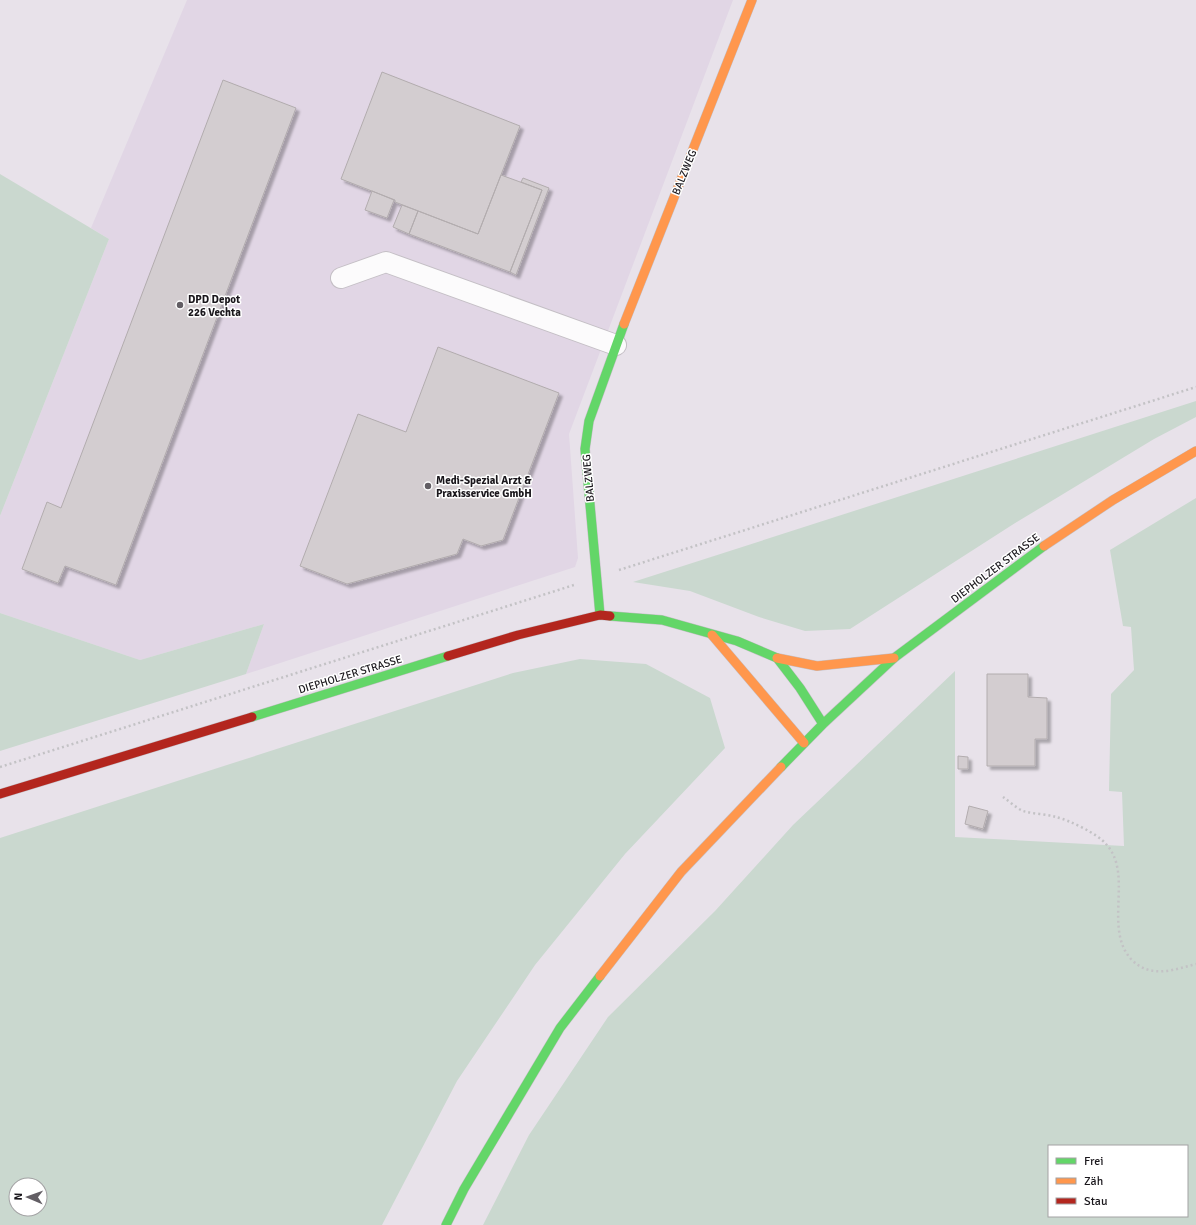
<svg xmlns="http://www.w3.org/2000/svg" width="1196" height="1225" font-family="Signika,sans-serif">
  <defs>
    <filter id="shadow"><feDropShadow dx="3.5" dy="3.5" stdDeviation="1" flood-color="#0004"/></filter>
  </defs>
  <rect width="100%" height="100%" fill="#e8e2ea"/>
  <path fill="#e1d6e5" d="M187,0H733L569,434L578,558L575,567L246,674L264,624L140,660L0,613V516L109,239L91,228Z"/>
  <path fill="#cad8cf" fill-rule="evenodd" d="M0,174L109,239L0,516Z
    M1196,401V417L1154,439L1012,525L850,629L805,631L759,617L690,591L633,582Z
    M1196,498V1225H483L529,1135L608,1017L715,911L793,825L955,671V837L1124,846L1122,792L1109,791L1111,694L1134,670L1131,627L1123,626L1110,550ZM1049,1146H1187V1216H1049Z
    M0,613L140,660L264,624L246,674L0,751Z
    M580,659L646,664L710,698L725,748L625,854L535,965L457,1081L382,1225H0V838L513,673ZM16,1185H40V1209H16Z"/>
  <path fill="#d3cdd0" stroke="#b2acae" filter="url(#shadow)" d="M382,72L520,126L478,234L395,202V200L341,179Z
    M223,80L296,108L116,585L65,566L58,583L22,569L47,502L61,508Z
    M501,175L542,190L510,272L409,234L418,211L478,234Z
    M523,178L549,188L516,275L510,272L542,190L521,182Z
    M372,191L394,200L387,218L365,210Z
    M402,205L418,211L409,234L393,227Z
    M438,347L559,393L503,540L481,546L463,539L457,554L347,584L300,566L358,414L406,432Z
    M987,674H1028V697L1047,698V739H1035V766H987Z
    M958,756L968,757V769H958Z
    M969,806L988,811L983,829L965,824Z"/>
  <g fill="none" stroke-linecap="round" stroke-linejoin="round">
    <g stroke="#c4bfc5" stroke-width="22">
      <path id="street" d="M341,278L386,262L616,345"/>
    </g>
    <g stroke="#c4bfc5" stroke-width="10">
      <path id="fast" d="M600,615L585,449L589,421L624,324
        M610,616L662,620L737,641L777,658L800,688L823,724
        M252,717L448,656
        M781,767L823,724L894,658L1044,546
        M446,1225L464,1189L560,1028L600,976"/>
    </g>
    <g stroke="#c4bfc5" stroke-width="10">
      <path id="slow" d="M624,324L752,0
        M1044,546L1113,500L1196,451
        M712,635L804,743
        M777,658L817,666L894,658
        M600,976L681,872L781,767"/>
    </g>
    <g stroke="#c4bfc5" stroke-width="10">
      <path id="jam" d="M448,656L518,635L600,615L610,616
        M0,794L252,717"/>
    </g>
    <path stroke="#c3c2c5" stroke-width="2.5" stroke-dasharray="2 3" stroke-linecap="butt" d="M619,570L1196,387
      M0,767L574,585
      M1003,797C1009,801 1016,808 1023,811C1033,814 1046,814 1056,817C1069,820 1098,834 1106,844C1134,874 1103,928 1131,959C1150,979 1173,970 1196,964"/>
    <use href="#street" stroke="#fcfbfc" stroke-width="20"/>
    <use href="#fast" stroke="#63d668" stroke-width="9"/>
    <use href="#slow" stroke="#ff974d" stroke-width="9"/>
    <use href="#jam" stroke="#b3261e" stroke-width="9"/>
  </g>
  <g fill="#625e64" stroke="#fff" stroke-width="1.5">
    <circle cx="180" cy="305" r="4"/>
    <circle cx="428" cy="486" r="4"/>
  </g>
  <g text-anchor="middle" stroke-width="3" stroke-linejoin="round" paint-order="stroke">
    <g font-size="11" fill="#1a171c" stroke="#fff">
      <text transform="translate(684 172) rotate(-68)" y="4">BALZWEG</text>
      <text transform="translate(588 478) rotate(-95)" y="4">BALZWEG</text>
      <text transform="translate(995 568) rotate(-37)" y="4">DIEPHOLZER STRASSE</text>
      <text transform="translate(350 674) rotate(-17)" y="4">DIEPHOLZER STRASSE</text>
    </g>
    <g font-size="11" font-weight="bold" fill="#1a171c" stroke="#fff" text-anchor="start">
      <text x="188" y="303">DPD Depot<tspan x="188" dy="13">226 Vechta</tspan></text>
      <text x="436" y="484">Medi-Spezial Arzt &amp;<tspan x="436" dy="13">Praxisservice GmbH</tspan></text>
    </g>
  </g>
  <rect x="1048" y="1145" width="140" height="72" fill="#ffffff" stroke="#a3a2a4"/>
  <rect x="1056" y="1158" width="20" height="6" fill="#63d668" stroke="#a3a2a4"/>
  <text x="1084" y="1165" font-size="12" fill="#1a171c">Frei</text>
  <rect x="1056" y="1178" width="20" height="6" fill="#ff974d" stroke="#a3a2a4"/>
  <text x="1084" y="1185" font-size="12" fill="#1a171c">Zäh</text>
  <rect x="1056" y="1198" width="20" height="6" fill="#b3261e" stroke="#a3a2a4"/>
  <text x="1084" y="1205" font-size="12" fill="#1a171c">Stau</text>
  <g transform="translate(28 1197) rotate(272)"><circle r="19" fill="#ffffff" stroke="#a3a2a4"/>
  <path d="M0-3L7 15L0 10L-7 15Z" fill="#625e64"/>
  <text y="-6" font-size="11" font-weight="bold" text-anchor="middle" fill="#1a171c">N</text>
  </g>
</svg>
